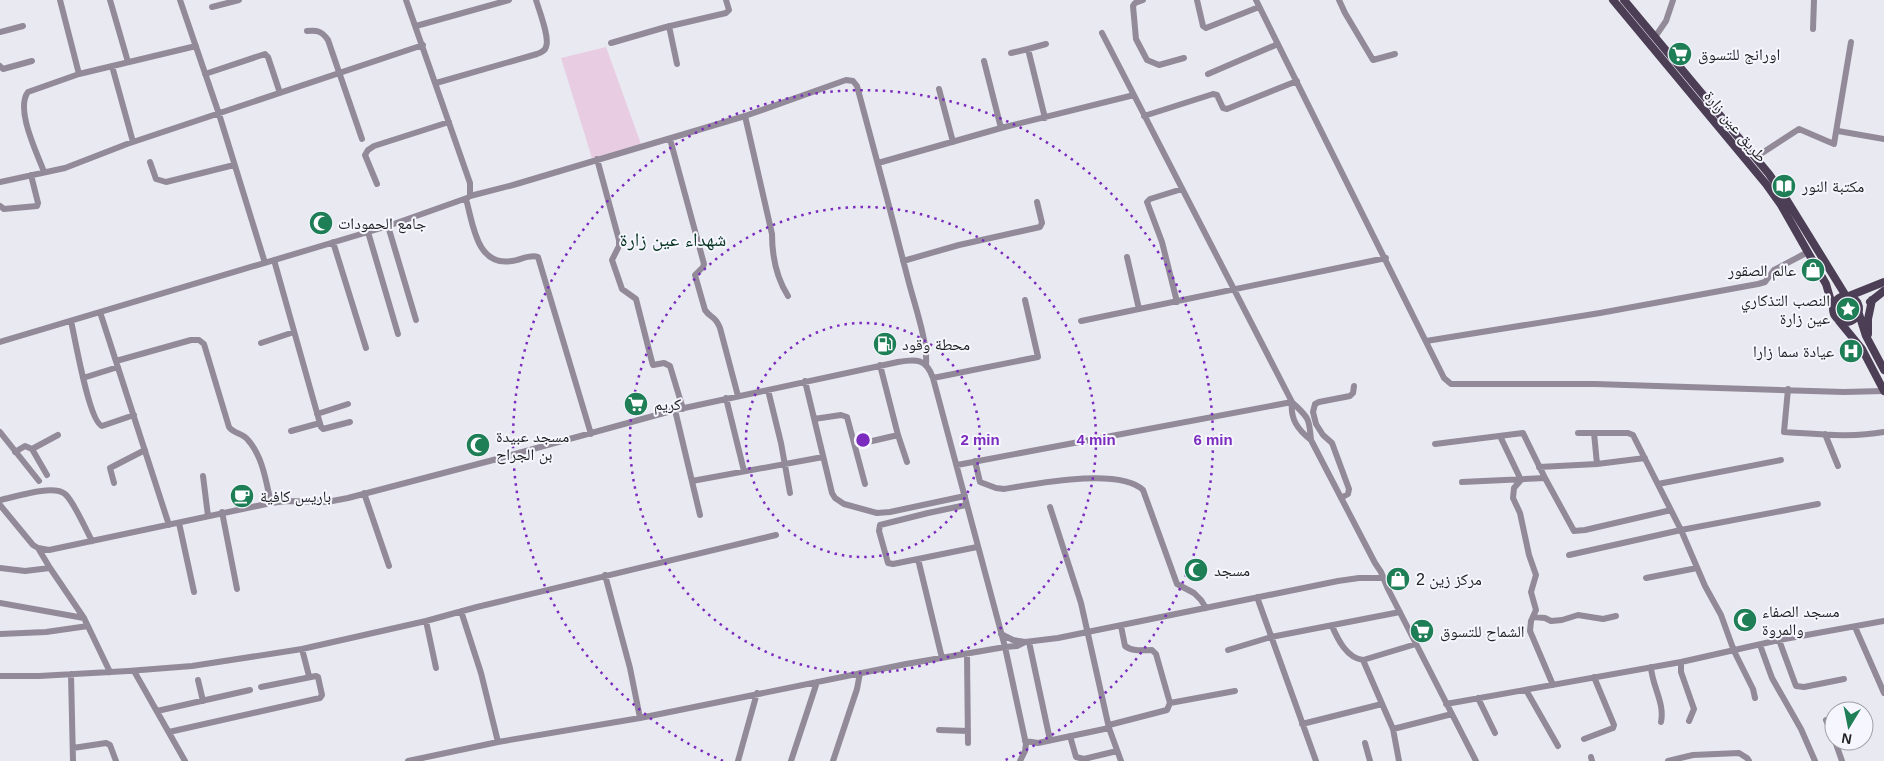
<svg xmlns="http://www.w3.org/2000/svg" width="1884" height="761" font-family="Helvetica,'Noto Naskh Arabic',sans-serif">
  <rect width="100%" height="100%" fill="#e9e9f1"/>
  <path fill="#e8cce1" d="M606,47L641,144L592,158L561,58Z"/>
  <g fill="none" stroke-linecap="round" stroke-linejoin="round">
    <path stroke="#928a98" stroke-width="6" d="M60,0L79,74
      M110,0L128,62
      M180,0L219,114L265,263
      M406,0L470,183V196
      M1143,0L1135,3L1133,6L1136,39L1147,60L1159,65L1184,58
      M1197,0L1203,26L1206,28L1259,7
      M1256,0L1444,378L1451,384H1595L1844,392L1884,391
      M1339,0L1345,13L1373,60L1395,54
      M212,7L239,0
      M416,26L509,0
      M669,26L677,64
      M1813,29L1814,0
      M307,31C317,30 322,31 328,40L362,139
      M0,32L23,26
      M1102,33L1292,402C1308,418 1309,416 1311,440L1375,563L1381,572L1388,589L1476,761
      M1655,37L1666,21L1673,0
      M611,43L666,27L726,13L729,10L726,0
      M1011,53L1028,49
      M984,61L1001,128
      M0,66L3,69L32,61
      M112,66L133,142
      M205,74L265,54L268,57L280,93
      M1208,74L1278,44
      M436,83L537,54C540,53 545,51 546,47C550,38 539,10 536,0
      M939,89L953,142
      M745,116L772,234C772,256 776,277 788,296
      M1144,116L1213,94L1217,95L1223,108L1227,109L1297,81
      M1045,118L1028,49L1046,44
      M1838,131L1884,139
      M670,139L704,264L703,267L695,275L705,310C711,319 715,315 720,328L738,396
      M1756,157L1799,129L1834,144L1851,42
      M597,159L619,240V246L612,260L622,289L636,299L652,362L653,365L664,363L670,366L683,409
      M150,162L156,179L166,182L234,165
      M878,163L1001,128L1134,95
      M44,172C37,153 15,109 28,92L79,74L196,46
      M0,182L65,168L127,144L423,45
      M377,184L365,155L368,150L374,146L449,122
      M466,199C473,223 476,267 512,261C520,260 530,254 538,257L591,434
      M0,206L4,209L37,206L38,203L31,175
      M388,226L416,320
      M368,232L398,334
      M333,242L366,348
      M1127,257L1139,309
      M274,260L321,427L323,429L350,422
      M903,261L959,245L1040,227L1042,223L1037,202
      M1177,302L1162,242L1147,202L1150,199L1182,189
      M100,312L169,525
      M71,321C75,338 89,422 102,426L134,415
      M1081,321L1386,258
      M1426,341L1600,313L1758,284L1765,282L1774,270L1808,252
      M0,342L388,226L467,198L470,196L513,185L745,116L846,80L853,81L857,86C875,152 892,217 909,283C915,306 928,343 926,365
      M261,343L294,332
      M116,361L191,340H199L204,344L229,427C234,434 243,433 248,440C263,457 266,482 271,503
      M880,365L898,435L907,462
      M83,378L118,367
      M933,378L1038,357L1025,300
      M805,381L832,493L835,498L844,504L877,513L890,512L965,496
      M1788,389L1784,432C1817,434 1852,438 1884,432
      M768,390L781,443L790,493
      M726,398L744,471
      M1292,402C1290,419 1298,430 1311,440
      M675,410L700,515
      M317,414L348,404
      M814,419L841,415L847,417L865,484
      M291,431L320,423
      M0,432L39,481
      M1578,433H1628L1633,435L1681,530L1705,586L1721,615L1734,651L1753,689L1755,698
      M1594,433L1597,464
      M1825,434L1838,466
      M1500,436L1521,480
      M1435,444L1523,433L1545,478
      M855,445L898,435
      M32,449L58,435
      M15,452L25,446L32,449L47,475
      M975,461L980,482L996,488L1004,489C1035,484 1119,467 1143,490L1177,584L1194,593L1201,600L1206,608
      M957,465L1292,402
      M1539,467L1597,464L1645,458
      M203,476L208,516
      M1521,480L1514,488L1513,498L1520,513L1529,555L1536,575L1531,592L1536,610L1531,621L1530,631L1553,685
      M692,481L823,457
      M1462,482L1545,478L1574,531L1585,530L1671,510
      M114,483L110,468L145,450
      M1658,484L1781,460
      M364,493L389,566
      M1341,498L1348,494L1349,489L1332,443L1323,435L1316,424L1313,412L1315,404L1319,402L1350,396L1353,393L1354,386
      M0,500C15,497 53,484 65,494C73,500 86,530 92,541
      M0,505L33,545L38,548L49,550L271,503L286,501L327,502L348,498L497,459L675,410L898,362C916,359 926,358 933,378L1005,647L1026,744L1025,751L1020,761
      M1050,507L1081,603L1109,728L1121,761
      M222,512L237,589
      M179,523L194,592
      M38,548L50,568L84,618L110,672
      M1569,555L1681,530L1818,504
      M918,559L893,564L888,563L879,531L880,525L928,513L966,505
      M0,568L25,571L50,568
      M605,575L630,668L640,718
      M1646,578L1697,568
      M1257,597L1316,761
      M0,603L84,618
      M461,611L481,673L498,742
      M1533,617L1545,618L1551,621L1562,620L1578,615L1603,619L1616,616
      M426,621L436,668
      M1332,626C1338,640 1347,658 1363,660
      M1855,627L1884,693
      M0,634L46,632L88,626
      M1001,634L1013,640L1025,642
      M1779,640L1796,686L1804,687L1844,679
      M1029,642L1050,740
      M1760,645L1772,678L1801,729L1815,761
      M302,649L309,676
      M1228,650L1271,637L1400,612
      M967,654L968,743
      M942,658L918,559L977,547
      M1681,662V672L1694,709L1689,721
      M1651,667C1652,686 1665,703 1661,722
      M134,671L185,761
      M71,674L73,761
      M0,676H39L128,671L192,666L302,649L426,621L477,607L776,535
      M198,680L203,701
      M1526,690L1558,746
      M1478,698L1495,733
      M1170,703L1235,691
      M1446,704L1681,662L1779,640L1884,621
      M157,711L250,690
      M1826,720L1834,739
      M1302,724L1382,704
      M1109,725L1167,710L1170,703L1156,654L1152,650C1143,650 1133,652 1125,646L1121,626
      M1393,729L1363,660L1416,644
      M939,730L968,731
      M169,732L320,698L322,695L318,677L316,676L261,687
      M1070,736L1076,757L1084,759L1117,751
      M1584,739L1613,728L1614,725L1594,677
      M1025,741L1038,743L1109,728
      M1835,741L1842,761
      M1365,743L1370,761
      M73,748L106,743L110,745L116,761
      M1591,757L1592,761
      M408,761L498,742L640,718L906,664L1005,647L1017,646L1025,642L1058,638L1338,581L1359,578H1383
      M738,761L757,693
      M791,761L817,682
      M833,761L857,689L860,673
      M1399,761L1393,729L1452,714
      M1668,761L1693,755L1739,753L1747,758L1749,761"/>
    <path stroke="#4b3e55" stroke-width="8" d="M1613,0L1766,184L1781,205L1826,284L1833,308
      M1624,0L1769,174L1788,202L1846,296
      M1833 309a13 13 0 1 1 26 0a13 13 0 1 1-26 0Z
      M1849,296L1884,282
      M1870,302L1884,291
      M1859,314L1866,336L1884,370
      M1839,321L1862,349L1884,391
      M1868,334V319L1872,300"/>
  </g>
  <g fill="none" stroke="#7b2cbf" stroke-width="2.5" stroke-dasharray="2.5 5">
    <circle cx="863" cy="440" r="117"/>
    <circle cx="863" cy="440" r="233"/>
    <path d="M723 761A350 350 0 1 1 1003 761"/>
  </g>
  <defs>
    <g id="supermarket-disc" transform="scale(1.25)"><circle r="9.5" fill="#1e7e56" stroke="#f6f6fe"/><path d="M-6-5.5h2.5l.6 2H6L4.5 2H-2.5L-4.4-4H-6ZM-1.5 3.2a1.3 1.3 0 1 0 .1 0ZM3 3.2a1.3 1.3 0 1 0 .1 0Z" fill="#fff"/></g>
    <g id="library-disc" transform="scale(1.25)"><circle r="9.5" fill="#1e7e56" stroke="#f6f6fe"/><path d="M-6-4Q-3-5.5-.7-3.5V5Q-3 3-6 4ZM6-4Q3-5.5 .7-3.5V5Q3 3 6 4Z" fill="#fff"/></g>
    <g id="mosque-disc" transform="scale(1.25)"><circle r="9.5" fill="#1e7e56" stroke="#f6f6fe"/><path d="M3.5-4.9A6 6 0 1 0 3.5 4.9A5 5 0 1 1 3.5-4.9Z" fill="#fff"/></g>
    <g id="shop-disc" transform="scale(1.25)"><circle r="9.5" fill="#1e7e56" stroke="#f6f6fe"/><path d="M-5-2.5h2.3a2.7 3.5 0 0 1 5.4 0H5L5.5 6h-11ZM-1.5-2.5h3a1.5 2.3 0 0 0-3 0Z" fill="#fff"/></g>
    <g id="sight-disc" transform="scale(1.25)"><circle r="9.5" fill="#1e7e56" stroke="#f6f6fe"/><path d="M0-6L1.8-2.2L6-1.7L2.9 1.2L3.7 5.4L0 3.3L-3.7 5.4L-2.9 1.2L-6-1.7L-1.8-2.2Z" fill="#fff"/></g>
    <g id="fuel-disc" transform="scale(1.25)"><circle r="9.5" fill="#1e7e56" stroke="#f6f6fe"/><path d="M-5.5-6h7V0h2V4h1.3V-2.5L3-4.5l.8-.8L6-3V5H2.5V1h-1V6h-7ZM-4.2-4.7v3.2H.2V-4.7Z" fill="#fff"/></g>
    <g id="hospital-disc" transform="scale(1.25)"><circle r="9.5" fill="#1e7e56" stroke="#f6f6fe"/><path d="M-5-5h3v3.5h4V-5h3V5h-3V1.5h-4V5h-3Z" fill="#fff"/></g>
    <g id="cafe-disc" transform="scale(1.25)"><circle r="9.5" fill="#1e7e56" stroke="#f6f6fe"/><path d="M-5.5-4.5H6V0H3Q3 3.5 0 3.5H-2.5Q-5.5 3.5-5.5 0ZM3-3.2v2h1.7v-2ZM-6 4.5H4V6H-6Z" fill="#fff"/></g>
  </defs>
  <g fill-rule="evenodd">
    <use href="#supermarket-disc" x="1680" y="54"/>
    <use href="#library-disc" x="1784" y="186"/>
    <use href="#mosque-disc" x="321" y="223"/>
    <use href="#shop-disc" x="1813" y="270"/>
    <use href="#sight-disc" x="1848" y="309"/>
    <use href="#fuel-disc" x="885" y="344"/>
    <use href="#hospital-disc" x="1851" y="351"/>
    <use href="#supermarket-disc" x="636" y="404"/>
    <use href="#mosque-disc" x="478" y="445"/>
    <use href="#cafe-disc" x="242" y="496"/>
    <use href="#mosque-disc" x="1196" y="570"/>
    <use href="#shop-disc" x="1398" y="579"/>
    <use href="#mosque-disc" x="1745" y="620"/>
    <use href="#supermarket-disc" x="1422" y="631"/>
  </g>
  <g text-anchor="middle" stroke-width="4" stroke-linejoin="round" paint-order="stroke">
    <g font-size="16" fill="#222225" stroke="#f6f6fe" text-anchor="start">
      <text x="1698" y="60">اورانج للتسوق</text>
      <text x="1802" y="192">مكتبة النور</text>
      <text x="338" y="229">جامع الحمودات</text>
      <text x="1796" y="276" text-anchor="end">عالم الصقور</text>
      <text x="1830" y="306" text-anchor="end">النصب التذكاري<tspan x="1830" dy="18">عين زارة</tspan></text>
      <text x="902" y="350">محطة وقود</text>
      <text x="1834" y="357" text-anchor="end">عيادة سما زارا</text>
      <text x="654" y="410">كريم</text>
      <text x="496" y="442">مسجد عبيدة<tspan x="496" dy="18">بن الجراح</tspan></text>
      <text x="260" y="502">باريس كافية</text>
      <text x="1214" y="576">مسجد</text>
      <text x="1416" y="585">مركز زين 2</text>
      <text x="1762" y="617">مسجد الصفاء<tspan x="1762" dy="18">والمروة</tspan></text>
      <text x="1440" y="637">الشماح للتسوق</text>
    </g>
    <g font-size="16" fill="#222225" stroke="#f6f6fe">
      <text transform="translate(1736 126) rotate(50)" y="6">طريق عين زارة</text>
    </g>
    <g font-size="19" fill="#063421" stroke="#f6f6fe">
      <text x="673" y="246">شهداء عين زارة</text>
    </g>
  </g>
  <circle cx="863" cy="440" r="8" fill="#7b2cbf" stroke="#f6f6fe" stroke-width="2.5"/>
  <g font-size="15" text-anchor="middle" font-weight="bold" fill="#7b2cbf" stroke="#f6f6fe" stroke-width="4" stroke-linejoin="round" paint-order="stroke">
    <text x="980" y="445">2 min</text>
    <text x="1096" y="445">4 min</text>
    <text x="1213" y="445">6 min</text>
  </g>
  <g transform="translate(1849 726) rotate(190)"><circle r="24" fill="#f6f6fe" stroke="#a1a1a7"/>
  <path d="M0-4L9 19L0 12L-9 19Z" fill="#1e7e56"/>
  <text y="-8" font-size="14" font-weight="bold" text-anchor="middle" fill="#222225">N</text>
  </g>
</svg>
